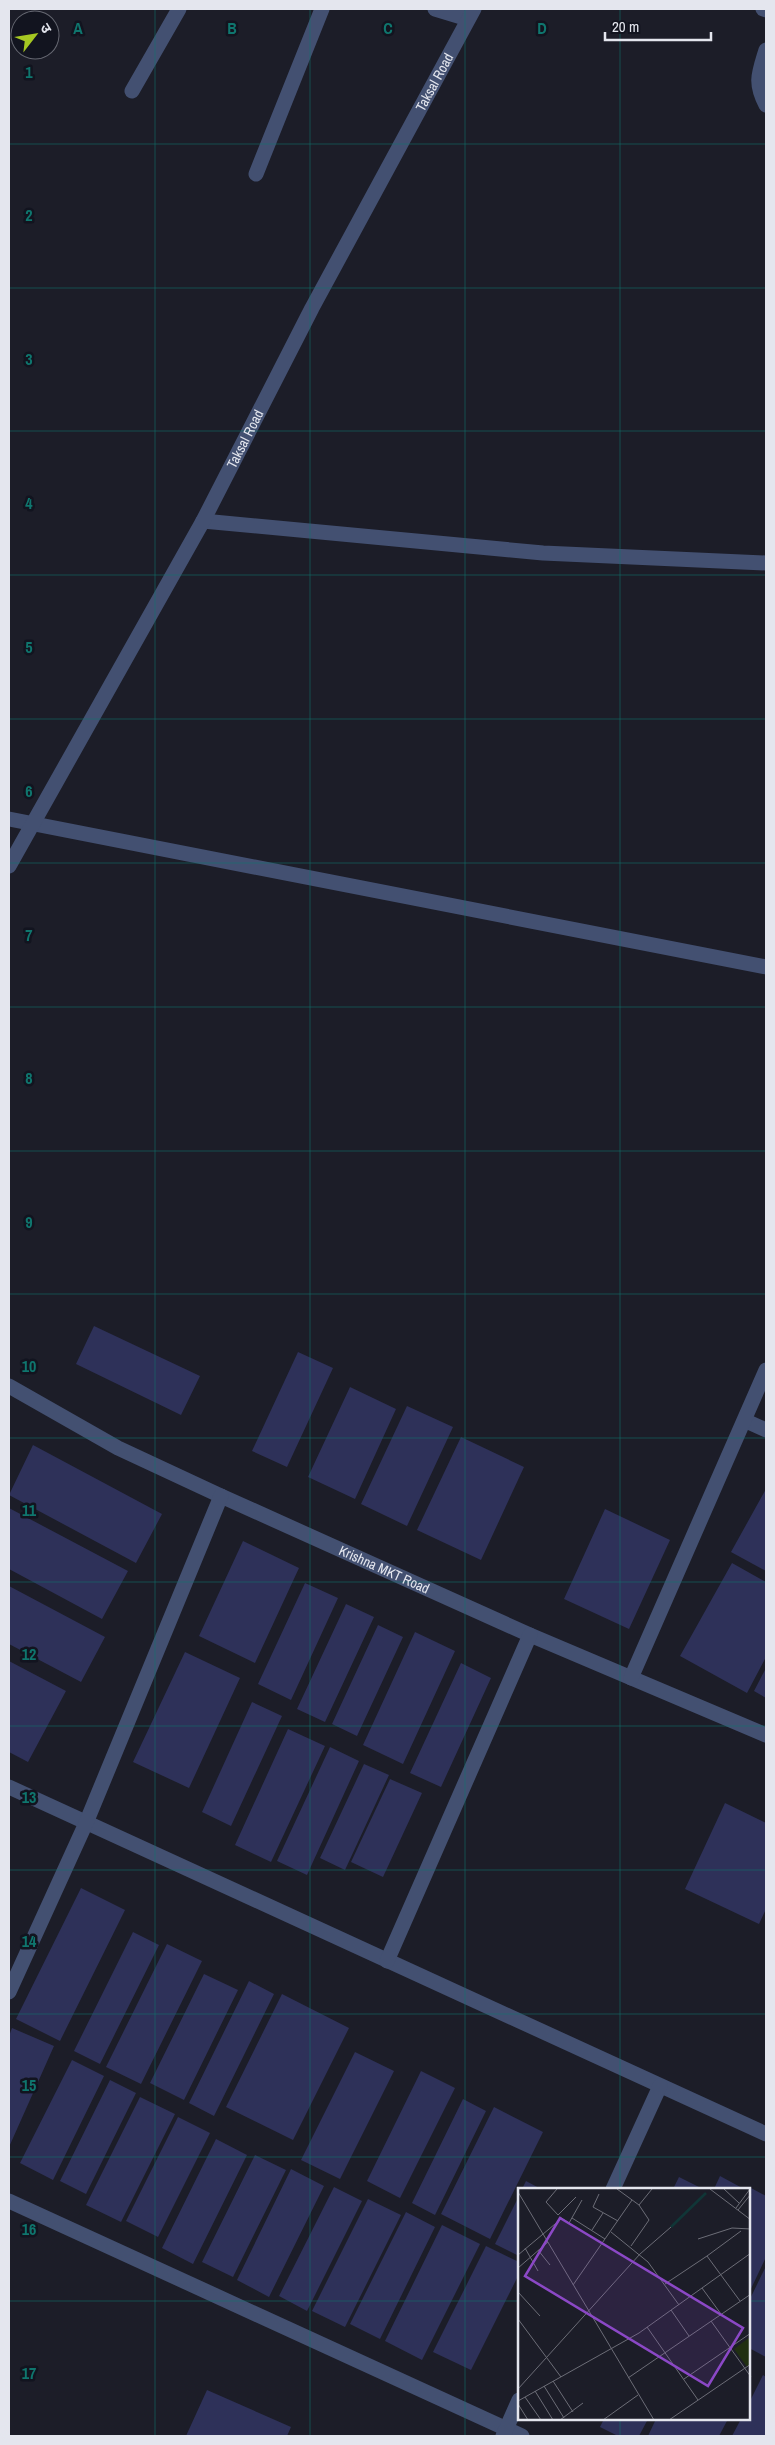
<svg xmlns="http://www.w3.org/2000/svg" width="775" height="2445" font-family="'Archivo Narrow','Noto Sans Devanagari',sans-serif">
  <rect width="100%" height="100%" fill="#1c1d28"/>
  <path fill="#2e3159" d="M94,1326L200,1376L181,1415L76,1364Z
    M298,1352L333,1368L287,1467L252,1451Z
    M350,1387L396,1409L355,1499L308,1477Z
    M407,1406L453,1427L407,1526L361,1504Z
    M461,1437L524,1467L481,1560L417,1530Z
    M33,1445L162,1514L136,1563L9,1495Z
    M766,1489V1571L731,1552Z
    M9,1508L128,1571L102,1619L9,1569Z
    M605,1509L670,1540L629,1629L564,1599Z
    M243,1541L299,1568L255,1663L199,1636Z
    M732,1563L766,1582V1657L747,1693L680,1656Z
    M305,1583L338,1598L291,1700L258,1684Z
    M9,1586L105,1637L81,1682L9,1644Z
    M346,1604L374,1617L325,1722L297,1709Z
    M378,1625L403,1637L357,1736L332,1724Z
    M415,1632L455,1651L403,1764L363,1745Z
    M185,1652L240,1678L189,1788L133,1762Z
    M9,1661L66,1691L28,1762L9,1752Z
    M461,1663L491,1678L441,1787L410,1773Z
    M766,1668V1698L754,1691Z
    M252,1702L282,1716L231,1826L202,1812Z
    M288,1729L325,1746L271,1862L235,1845Z
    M330,1747L359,1761L307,1875L277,1861Z
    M364,1764L389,1775L345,1870L320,1858Z
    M390,1779L422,1793L383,1877L351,1862Z
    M725,1803L766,1823V1909L759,1924L685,1889Z
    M81,1888L125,1910L60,2041L16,2019Z
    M133,1932L159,1945L100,2064L74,2051Z
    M167,1944L202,1961L141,2084L106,2067Z
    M204,1974L238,1990L184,2100L150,2083Z
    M249,1981L274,1994L214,2116L189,2103Z
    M282,1994L349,2028L293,2140L226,2107Z
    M12,2028L54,2046L9,2147V2036Z
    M355,2052L394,2071L340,2179L301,2160Z
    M72,2060L104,2076L53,2180L20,2163Z
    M421,2071L455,2088L400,2198L367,2181Z
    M110,2080L136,2093L86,2194L60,2181Z
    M140,2097L175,2114L121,2222L86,2205Z
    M463,2099L486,2111L435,2215L412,2203Z
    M494,2107L543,2132L490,2239L441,2214Z
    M178,2117L210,2133L158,2237L126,2221Z
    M216,2139L247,2155L193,2264L162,2248Z
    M255,2155L286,2170L233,2277L202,2262Z
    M291,2169L324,2186L269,2297L237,2280Z
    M720,2176L744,2189H714Z
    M679,2177L703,2189H673Z
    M526,2181L541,2189H522Z
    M334,2187L362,2201L307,2311L279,2296Z
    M751,2188L766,2196V2257L749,2293V2192Z
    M519,2196V2256L495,2244Z
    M368,2199L401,2215L345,2327L312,2311Z
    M406,2212L435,2227L380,2339L350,2324Z
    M442,2225L480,2244L422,2360L385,2341Z
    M486,2246L519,2262V2274L471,2370L433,2352Z
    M766,2266V2357L749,2348V2301Z
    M763,2375L766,2377V2436H732L741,2419H749V2403Z
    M207,2390L291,2427L287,2436H186Z
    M604,2419H648L639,2436H618L600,2427Z
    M656,2419H728L719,2436H648Z"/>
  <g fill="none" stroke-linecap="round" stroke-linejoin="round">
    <g stroke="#435071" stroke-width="15">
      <path d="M435,9L468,19"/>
      <path d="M763,9L766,10"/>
      <path d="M766,50C759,73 754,82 766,105"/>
      <path d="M132,91L179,9"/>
      <path d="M256,174L322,9"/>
      <path d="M203,521L543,553L766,563"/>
      <path d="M9,819L766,967"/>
      <path id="s1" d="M9,866L203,521L312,308L474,9"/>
      <path id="s2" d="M9,1386L118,1448L221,1496L530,1635L766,1735"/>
      <path d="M746,1421L766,1430"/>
      <path d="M631,1678L766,1370"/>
      <path d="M9,1787L766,2134"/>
      <path d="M387,1961L530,1635"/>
      <path d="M9,1992L86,1823L221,1496"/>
      <path d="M613,2189L660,2086"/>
      <path d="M9,2201L522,2436"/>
      <path d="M503,2436L519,2400"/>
    </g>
  </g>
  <path fill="none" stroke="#0f766e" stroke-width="1" stroke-opacity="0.55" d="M155,9V2436M310,9V2436M465,9V2436M620,9V2189M9,144H766M9,288H766M9,431H766M9,575H766M9,719H766M9,863H766M9,1007H766M9,1151H766M9,1294H766M9,1438H766M9,1582H766M9,1726H766M9,1870H766M9,2014H766M9,2157H766M9,2301H519M749,2301H766M620,2419V2436"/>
  <g text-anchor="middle" stroke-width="5" stroke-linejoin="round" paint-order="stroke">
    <g font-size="14" fill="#e4e6ee" stroke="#12141f">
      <text dy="5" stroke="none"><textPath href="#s1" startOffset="892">Taksal Road</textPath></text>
      <text dy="5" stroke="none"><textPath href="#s1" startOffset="488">Taksal Road</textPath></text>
      <text dy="5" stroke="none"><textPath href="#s2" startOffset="418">Krishna MKT Road</textPath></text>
    </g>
  </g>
  <g transform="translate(518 2188)">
    <rect width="232" height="232" fill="#1c1d28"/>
    <path d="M232,149V176L229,179L216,161Z" fill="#202f12"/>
    <path fill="none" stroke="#103637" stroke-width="2.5" d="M153,39L188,5"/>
    <path fill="none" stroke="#6c6d77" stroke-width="1" d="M39,1L28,14L40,27L58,9M99,1L121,17L134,1M192,1L233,32M206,1L221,15M0,4L136,232M81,6L75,19L100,33M218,20L232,1M220,22L233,6M42,29L51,35L64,12M54,30L87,51M74,42L85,25M93,44L130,74L161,117M180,51L214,40L233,41M113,58L131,32L121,17M7,60L20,83M20,62L32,77M0,67L43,31M189,68L223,43M0,80L30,54M147,96L189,68L222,113M55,97L114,12M184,100L203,126M0,104L22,128M153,122L171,148M0,131L43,189M193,133L233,189M129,139L180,212M110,190L233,106M166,191L233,145M35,193L55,224M26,198L46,230M0,201L122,66L153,39M17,203L35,232M7,209L23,232M0,213L121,145L233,65M0,216L10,232M42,232L65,215M85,232L120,207M151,232L233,176"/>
    <path fill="#8b48c6" fill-opacity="0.15" stroke="#8b48c6" stroke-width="2.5" d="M42,30L225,140L190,198L7,88Z"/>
    <rect width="232" height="232" fill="none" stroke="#e4e6ee" stroke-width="2.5"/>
  </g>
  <g font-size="16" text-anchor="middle" font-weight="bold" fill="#0f766e" stroke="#12141f" stroke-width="5" stroke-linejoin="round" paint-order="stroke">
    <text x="78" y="34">A</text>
    <text x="232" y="34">B</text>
    <text x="388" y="34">C</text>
    <text x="542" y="34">D</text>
    <text x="29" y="78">1</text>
    <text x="29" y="221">2</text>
    <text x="29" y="365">3</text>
    <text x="29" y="509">4</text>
    <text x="29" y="653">5</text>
    <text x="29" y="797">6</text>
    <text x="29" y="941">7</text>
    <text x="29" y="1084">8</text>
    <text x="29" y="1228">9</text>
    <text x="29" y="1372">10</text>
    <text x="29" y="1516">11</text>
    <text x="29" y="1660">12</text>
    <text x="29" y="1803">13</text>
    <text x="29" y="1947">14</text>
    <text x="29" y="2091">15</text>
    <text x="29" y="2235">16</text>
    <text x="29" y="2379">17</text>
  </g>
  <rect width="775" height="2445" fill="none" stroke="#e4e6ee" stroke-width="20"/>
  <g transform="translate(35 35) rotate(59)"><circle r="24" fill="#12141f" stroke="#666872"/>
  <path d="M0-4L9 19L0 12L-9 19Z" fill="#a6c822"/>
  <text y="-8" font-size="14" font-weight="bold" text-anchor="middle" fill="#e4e6ee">उ</text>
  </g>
  <path d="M605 32v8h106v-8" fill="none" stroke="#e4e6ee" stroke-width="2.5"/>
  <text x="612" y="32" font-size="15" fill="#e4e6ee" stroke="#12141f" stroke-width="4" paint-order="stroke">20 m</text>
</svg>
